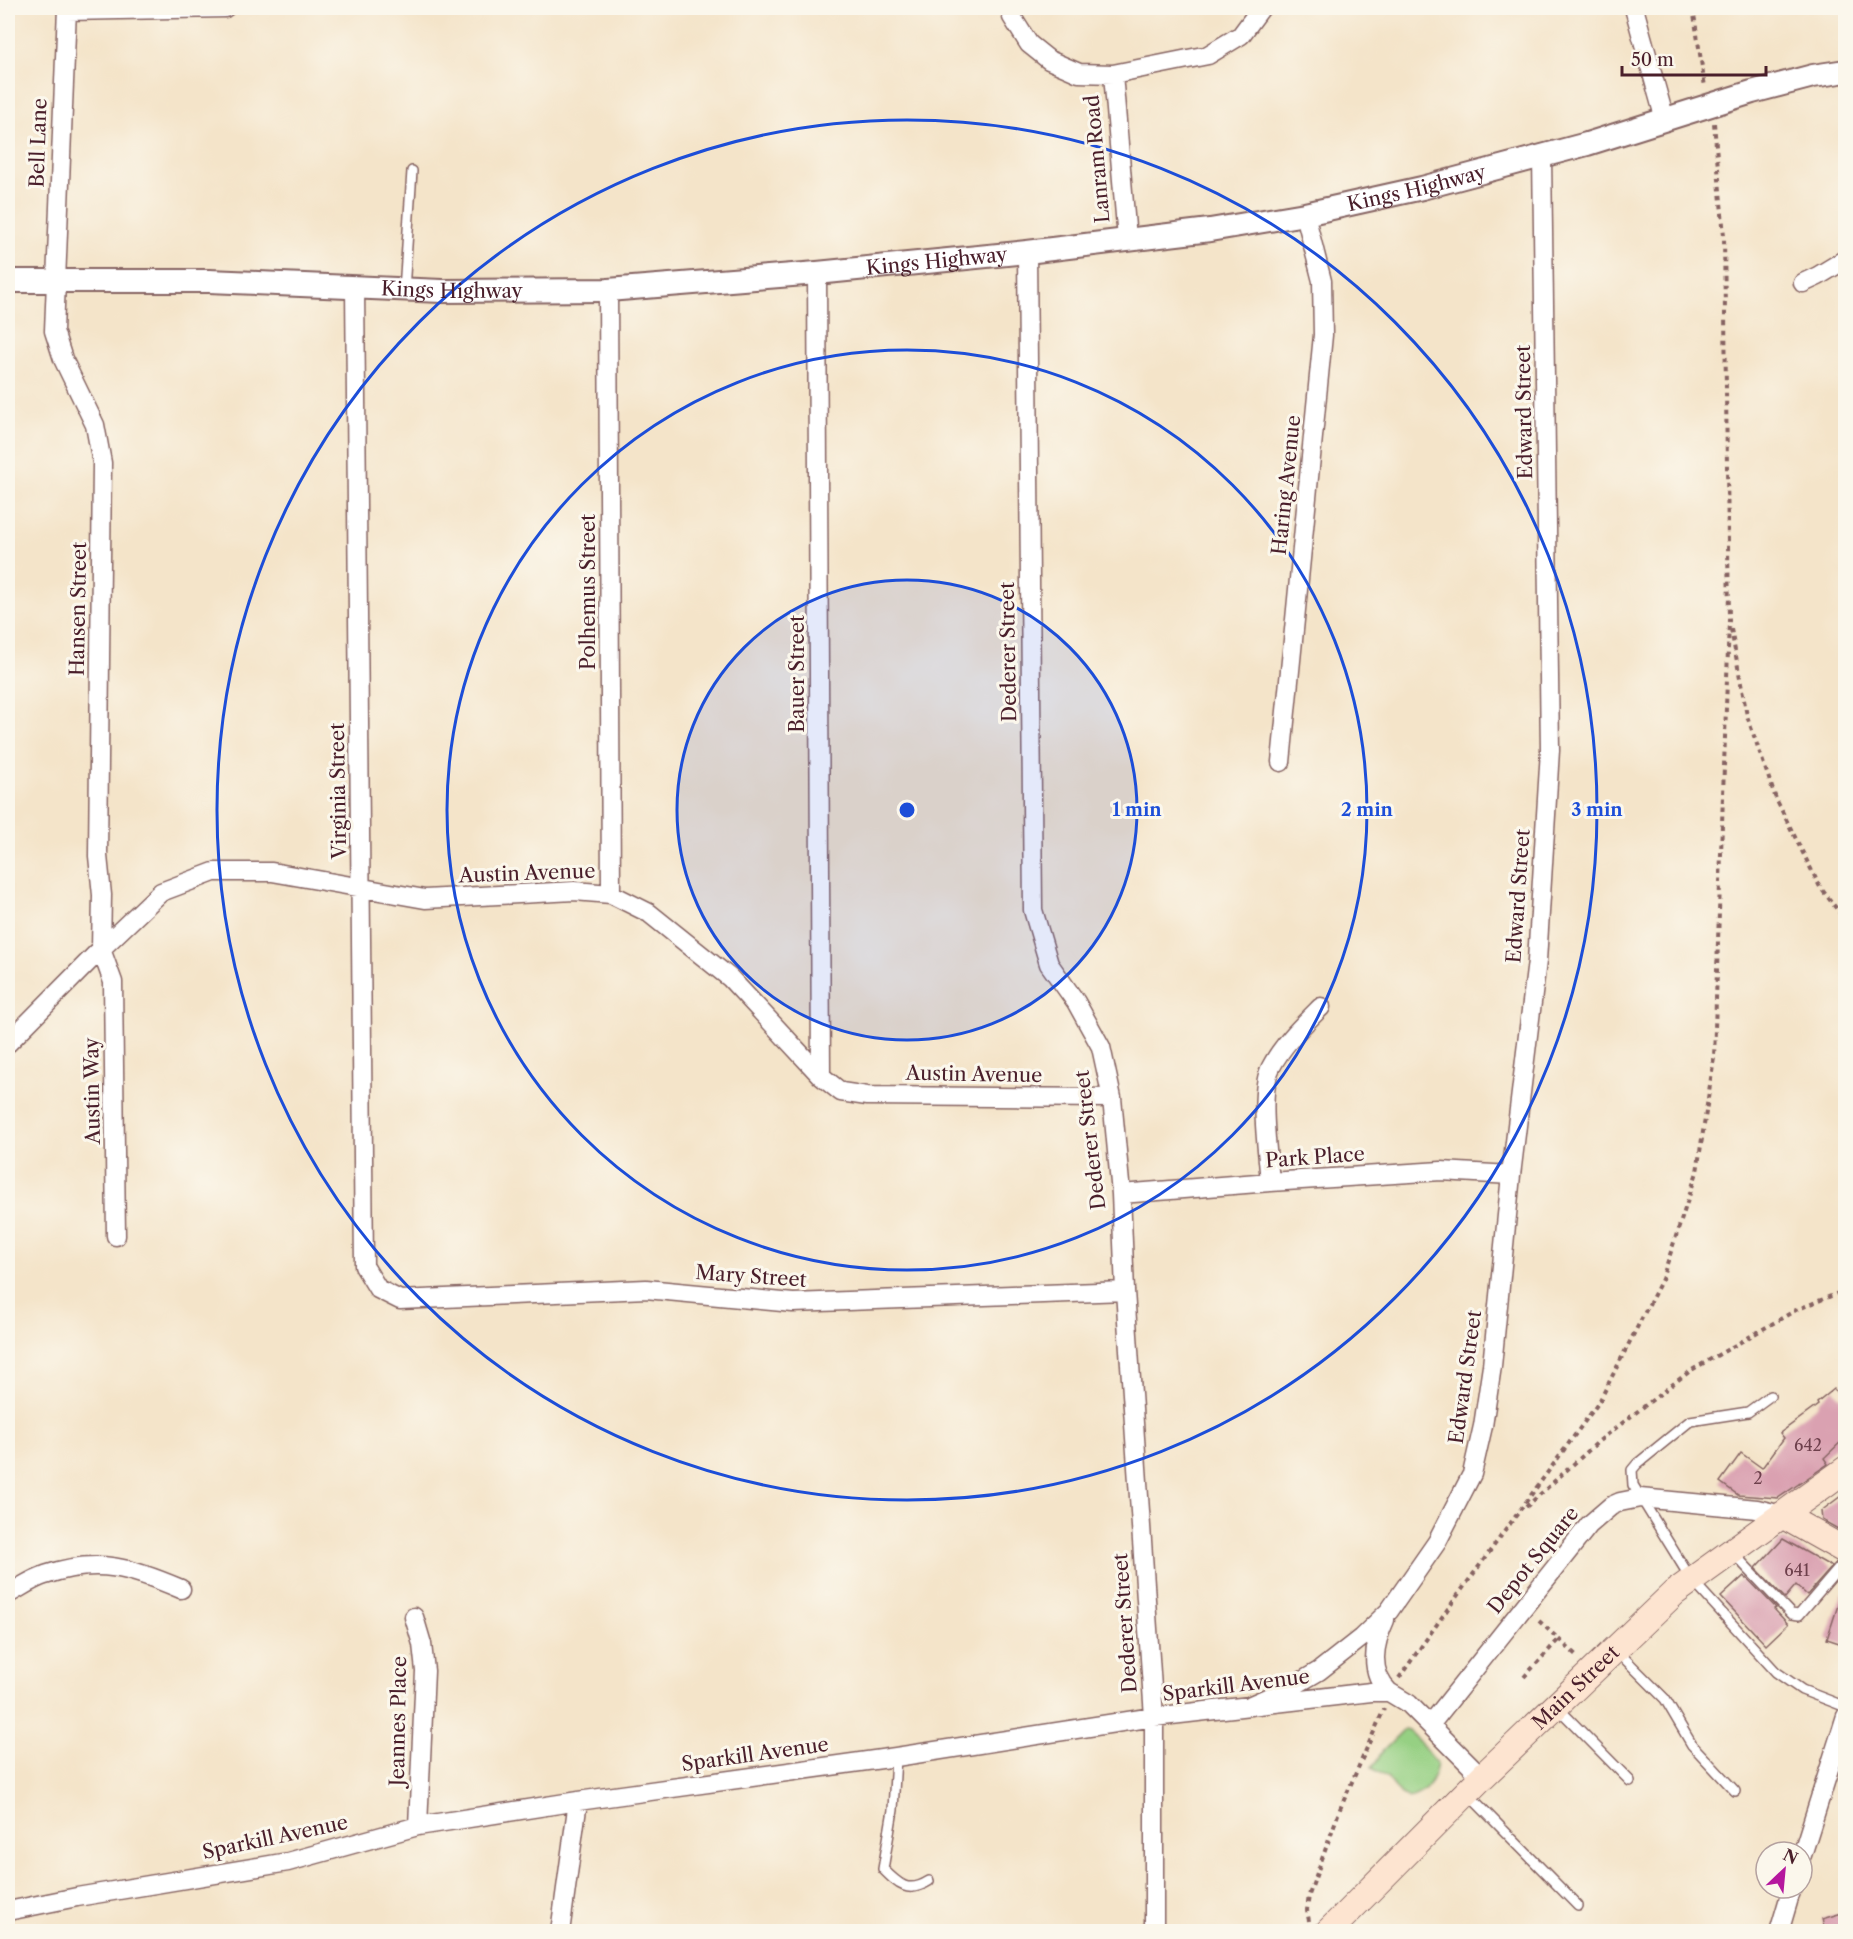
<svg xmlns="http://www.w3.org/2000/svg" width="1853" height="1939" font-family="'Libre Caslon Text',serif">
  <rect width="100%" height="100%" fill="#fbf7ec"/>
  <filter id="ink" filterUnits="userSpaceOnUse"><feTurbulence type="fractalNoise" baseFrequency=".0167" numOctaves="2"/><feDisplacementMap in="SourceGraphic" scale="12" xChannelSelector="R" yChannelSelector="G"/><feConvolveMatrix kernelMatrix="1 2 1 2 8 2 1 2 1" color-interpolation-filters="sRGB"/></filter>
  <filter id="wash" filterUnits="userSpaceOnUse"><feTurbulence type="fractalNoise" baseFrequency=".008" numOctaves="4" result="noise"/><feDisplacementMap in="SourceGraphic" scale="24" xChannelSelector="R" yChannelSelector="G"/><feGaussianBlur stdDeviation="1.35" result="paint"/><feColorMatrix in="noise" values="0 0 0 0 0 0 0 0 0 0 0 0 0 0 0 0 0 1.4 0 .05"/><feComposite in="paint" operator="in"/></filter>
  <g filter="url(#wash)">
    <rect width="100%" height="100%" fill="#f4e4c9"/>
    <path fill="#96d083" stroke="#707857" stroke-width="1.5" d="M1404,1729L1409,1730L1437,1763C1434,1780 1427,1794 1408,1798L1401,1795L1387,1777L1372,1768L1384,1749Z"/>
    <g id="blocks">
      <path fill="#daa1b1" d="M1834,1389L1845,1403V1438L1824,1458L1828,1464L1778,1498L1738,1495L1720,1482L1741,1453L1762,1468L1784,1438L1780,1433L1818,1405L1817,1403Z
        M1845,1493V1533L1822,1520L1821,1511Z
        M1783,1539L1832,1567L1807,1595L1796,1585L1785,1598L1756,1568Z
        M1744,1576L1746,1579L1747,1578L1776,1608L1774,1609L1788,1624L1766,1645L1721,1597Z
        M1842,1593H1845V1645L1827,1639Z
        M1842,1913L1845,1932H1826L1822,1919Z"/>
    </g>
  </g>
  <g filter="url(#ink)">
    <use href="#blocks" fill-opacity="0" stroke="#866462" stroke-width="1.5"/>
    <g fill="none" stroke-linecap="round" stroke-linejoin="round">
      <g stroke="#866462" stroke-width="12">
        <path id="service" d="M404,290L412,171
          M1770,1396L1748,1412L1690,1421L1637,1464L1632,1470L1633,1485L1691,1579L1776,1672L1802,1690L1846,1707
          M1733,1553L1791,1614L1799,1615L1846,1560
          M1616,1650L1665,1699L1692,1745L1735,1791
          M1557,1707L1630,1781
          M896,1757L893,1810L883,1869C899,1885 908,1894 929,1881
          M1468,1794L1578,1906"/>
      </g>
      <g stroke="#866462" stroke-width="21">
        <path id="minor" d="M67,8L54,331L63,359L95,425L102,463L98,856L102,895L101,949L113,982L116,1236
          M1010,8L1012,17L1029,44L1049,60L1079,73L1113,74L1208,55L1241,35L1261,8
          M1634,8L1665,120
          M67,11L225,8
          M1113,74L1127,239
          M1027,252L1033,910L1049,964L1076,1002L1101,1047L1112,1098L1121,1194L1125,1291L1154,1717V1932
          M817,273L821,1076
          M1803,283L1818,276L1846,259
          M355,288L364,1266L378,1289L400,1300L646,1289L793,1303L1125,1291
          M608,290L611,894
          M1281,762L1323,335L1322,281L1305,214
          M8,1043L101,949L161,892L214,872H272L425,899L574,891L611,894L649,913L730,978L821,1076L841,1092L867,1096L1112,1098
          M1270,1182C1268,1153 1258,1092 1271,1067C1283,1044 1302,1026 1321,1007
          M1121,1194L1270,1182L1441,1171L1511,1175
          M8,1594C20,1588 32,1579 45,1575C98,1557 132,1568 181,1589
          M414,1617L422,1644L425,1671L418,1826
          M1385,1620C1374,1644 1368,1671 1389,1692
          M1251,1705L1290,1688L1319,1671L1361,1638L1389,1611L1437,1542L1472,1474L1483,1426L1492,1366L1511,1175L1537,961L1550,750L1542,156
          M1430,1725L1589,1525L1611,1506L1620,1502L1640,1498L1757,1509L1782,1515
          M1802,1855L1846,1716
          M8,1911L77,1897L288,1862L418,1826L578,1801L896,1757L1154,1717L1371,1692H1389L1409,1704L1482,1777
          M560,1932L578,1801
          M1779,1932L1792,1888"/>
      </g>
      <g stroke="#866462" stroke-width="26">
        <g id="tertiary">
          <path id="s1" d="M8,281H209L442,291L608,290L817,273L1027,252L1210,230L1305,214L1422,188L1587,144L1752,92L1813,76L1846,71"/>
        </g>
      </g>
      <g stroke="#866462" stroke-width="28">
        <g id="secondary">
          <path d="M1782,1515L1846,1551"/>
          <path id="s2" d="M1328,1932L1482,1777L1674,1593L1846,1469"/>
        </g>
      </g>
      <path stroke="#866462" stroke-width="4" stroke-dasharray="4.5 4.5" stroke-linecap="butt" d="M1693,8L1705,87
        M1731,629L1747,716L1776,799L1820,887L1846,921
        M1526,1507L1599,1441L1690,1371L1796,1310L1846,1290
        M1539,1621L1578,1657
        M1524,1677L1559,1639
        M1399,1678L1447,1610L1599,1402L1662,1279L1697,1172L1714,1058L1729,620L1724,236L1714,123
        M1309,1921L1307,1910L1309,1895L1340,1809L1384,1709"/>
      <use href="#service" stroke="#fff" stroke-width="9"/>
      <use href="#minor" stroke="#fff" stroke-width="18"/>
      <use href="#tertiary" stroke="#fff" stroke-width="22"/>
      <use href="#secondary" stroke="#fde4d0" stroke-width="26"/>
    </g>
  </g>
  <circle cx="907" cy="810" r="230" fill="#1d4ed8" fill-opacity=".12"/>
  <g fill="none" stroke="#1d4ed8" stroke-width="3">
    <circle cx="907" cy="810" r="230"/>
    <circle cx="907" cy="810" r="460"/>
    <circle cx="907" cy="810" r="690"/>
  </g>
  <g text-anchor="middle" stroke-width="6" stroke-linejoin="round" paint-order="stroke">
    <g font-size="16" fill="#6e404c">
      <text x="1808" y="1451">642</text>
      <text x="1758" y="1484">2</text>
      <text x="1797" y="1576">641</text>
    </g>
    <g font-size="20" fill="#4a1f2b" stroke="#fbf7ec">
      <text transform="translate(38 143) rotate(-88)" y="7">Bell Lane</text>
      <text transform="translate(1097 159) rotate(-95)" y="7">Lanram Road</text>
      <text dy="7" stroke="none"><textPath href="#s1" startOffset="1416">Kings Highway</textPath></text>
      <text dy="7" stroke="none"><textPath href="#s1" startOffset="930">Kings Highway</textPath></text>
      <text dy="7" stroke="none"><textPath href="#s1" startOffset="444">Kings Highway</textPath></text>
      <text transform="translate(1524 412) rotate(-91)" y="7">Edward Street</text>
      <text transform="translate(1286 485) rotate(-84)" y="7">Haring Avenue</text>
      <text transform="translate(588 592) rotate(-90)" y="7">Polhemus Street</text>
      <text transform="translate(78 609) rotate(-89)" y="7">Hansen Street</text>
      <text transform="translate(1008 652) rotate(-91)" y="7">Dederer Street</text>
      <text transform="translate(797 674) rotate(-90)" y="7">Bauer Street</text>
      <text transform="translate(338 791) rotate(-91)" y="7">Virginia Street</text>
      <text transform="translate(527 873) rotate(-2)" y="7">Austin Avenue</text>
      <text transform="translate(1518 896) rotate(-86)" y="7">Edward Street</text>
      <text transform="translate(974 1074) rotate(1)" y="7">Austin Avenue</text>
      <text transform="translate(92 1091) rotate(-91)" y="7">Austin Way</text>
      <text transform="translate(1090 1140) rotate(-97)" y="7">Dederer Street</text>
      <text transform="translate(1315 1157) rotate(-4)" y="7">Park Place</text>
      <text transform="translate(751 1276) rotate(4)" y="7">Mary Street</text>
      <text transform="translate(1465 1377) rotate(-82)" y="7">Edward Street</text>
      <text transform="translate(1533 1560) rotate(-51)" y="7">Depot Square</text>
      <text transform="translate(1125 1623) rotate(-94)" y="7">Dederer Street</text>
      <text transform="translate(1236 1685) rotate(-7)" y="7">Sparkill Avenue</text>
      <text dy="7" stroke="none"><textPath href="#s2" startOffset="348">Main Street</textPath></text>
      <text transform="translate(398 1721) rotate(-89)" y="7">Jeannes Place</text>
      <text transform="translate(755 1754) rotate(-8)" y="7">Sparkill Avenue</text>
      <text transform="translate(275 1837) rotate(-12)" y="7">Sparkill Avenue</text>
    </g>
  </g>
  <circle cx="907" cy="810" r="9" fill="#1d4ed8" stroke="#fbf7ec" stroke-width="3"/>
  <g font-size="18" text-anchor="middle" font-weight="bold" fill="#1d4ed8" stroke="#fbf7ec" stroke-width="6" stroke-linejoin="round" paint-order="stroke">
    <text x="1137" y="816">1 min</text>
    <text x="1367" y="816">2 min</text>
    <text x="1597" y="816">3 min</text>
  </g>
  <rect width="1853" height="1939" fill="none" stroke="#fbf7ec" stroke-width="30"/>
  <g transform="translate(1784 1870) rotate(26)"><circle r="28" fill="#fbf7ec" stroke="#b4a19f" stroke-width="1.5"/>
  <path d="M0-4.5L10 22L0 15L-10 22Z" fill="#b5179e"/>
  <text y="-9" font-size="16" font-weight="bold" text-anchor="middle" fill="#4a1f2b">N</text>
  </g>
  <path d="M1622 66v9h144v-9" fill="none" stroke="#4a1f2b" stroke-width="3"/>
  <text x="1631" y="66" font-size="18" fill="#4a1f2b" stroke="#fbf7ec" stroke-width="4.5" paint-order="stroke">50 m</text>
</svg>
